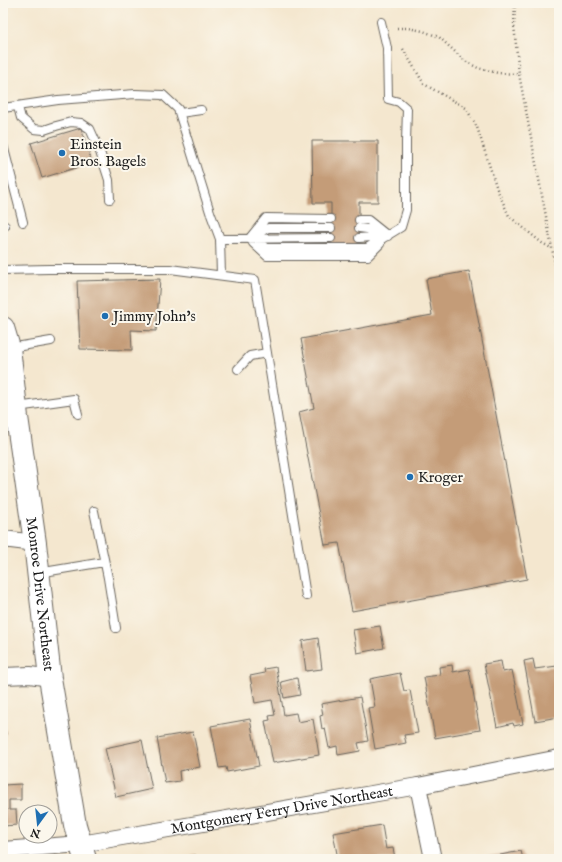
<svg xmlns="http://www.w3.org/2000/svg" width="562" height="862" font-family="'IM FELL English',serif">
  <rect width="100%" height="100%" fill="#fbf7ec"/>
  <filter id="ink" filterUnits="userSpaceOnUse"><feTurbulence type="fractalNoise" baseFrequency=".025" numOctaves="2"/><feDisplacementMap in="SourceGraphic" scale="8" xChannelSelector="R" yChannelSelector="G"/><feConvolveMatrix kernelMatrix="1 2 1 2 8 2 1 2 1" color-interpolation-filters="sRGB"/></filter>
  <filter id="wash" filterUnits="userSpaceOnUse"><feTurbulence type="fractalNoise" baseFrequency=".012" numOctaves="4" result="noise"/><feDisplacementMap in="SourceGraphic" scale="16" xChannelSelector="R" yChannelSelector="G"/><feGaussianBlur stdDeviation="0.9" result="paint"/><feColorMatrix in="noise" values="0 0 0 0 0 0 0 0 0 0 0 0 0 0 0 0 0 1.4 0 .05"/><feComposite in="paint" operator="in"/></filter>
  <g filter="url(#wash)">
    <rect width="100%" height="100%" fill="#f4e7cf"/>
    <g id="blocks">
      <path fill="#c49c78" d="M81,128L92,163L42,178L31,143Z
        M312,141H378V202H359V246L331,247V203H313Z
        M469,271L527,579L352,611L339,543L325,545L299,412L314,408L301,339L432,315L426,279Z
        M160,279L156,331L131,330L132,350L80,349L77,281Z
        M380,626L384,648L357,653L353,630Z
        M318,638L322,669L306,671L302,641Z
        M533,659L535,669L557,666L559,676V717L535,721L524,661Z
        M501,661L503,672L512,670L523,724L514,726L513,723L497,727L484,664Z
        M452,665L453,672L469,669L480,730L435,738L424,677L440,675L439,667Z
        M276,667L284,715L296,713L298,722L313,719L319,755L273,763L265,721L270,720L269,716L275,715L272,700L255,703L250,676L265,673L264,669Z
        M400,673L404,691L410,690L418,733L404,735L406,743L375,749L368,708L375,707L370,679Z
        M297,678L300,695L284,698L281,682Z
        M360,697L368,741L358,743L360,751L338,755L337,746L329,748L325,728L322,729L320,716L323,715L321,704Z
        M250,719L259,766L227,772L226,767L219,768L211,726Z
        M3,723H4L6,734H3Z
        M193,732L200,767L179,771L180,781L165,783L157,738Z
        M142,740L152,789L116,797L105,748Z
        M21,784V800H9V810H16L17,825L3,826V785Z
        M382,825L386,849L393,848L395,858L389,859H338L333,833Z
        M521,851L523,859H485V858Z
        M196,855L197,859H180V858Z"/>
    </g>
  </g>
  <g filter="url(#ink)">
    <use href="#blocks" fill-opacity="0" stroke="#68635b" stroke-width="1"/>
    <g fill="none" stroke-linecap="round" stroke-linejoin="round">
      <g stroke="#68635b" stroke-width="10">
        <path id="lane" d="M18,107L21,118L34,129L44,130L56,126L71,122L81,123L90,129L99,149L109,180L110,199
          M3,108L58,100L135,94L163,95L178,109L210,212L220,239L221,275
          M180,113L201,110
          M3,145L23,222
          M359,220H368L388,236
          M3,226H5
          M359,228L367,229L379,233
          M253,236L268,228H331
          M359,238L385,236
          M220,239L331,238
          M249,239L267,248H367L401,227L406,210V142L407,109L399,102L388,99L387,48L381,22
          M249,239L266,218L331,219
          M253,243L267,256H368L380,244
          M3,270L49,269H170L255,280L267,353
          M10,348L51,341
          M238,369L250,356L267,353L306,596
          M17,407L74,399L78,414
          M94,511L108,578L116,628
          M38,573L104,562"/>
      </g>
      <g stroke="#68635b" stroke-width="18">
        <g id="street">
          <path d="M3,539L35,543"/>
          <path d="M3,676L30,675L50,678"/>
          <path d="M418,786L433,859"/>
          <path id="s1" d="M3,850L81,844L418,786L559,758"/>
        </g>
      </g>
      <g stroke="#68635b" stroke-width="24">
        <g id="secondary">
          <path id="s2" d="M3,328L9,348L17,417L35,543L50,678L75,825L85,859"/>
        </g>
      </g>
      <path stroke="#68635b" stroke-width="2.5" stroke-dasharray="1 3" stroke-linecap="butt" d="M515,3L514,25L519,74L559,285
        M397,28H408L423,31L439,37L465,61L478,68L498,73L519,74
        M403,49L424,84L466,108L477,127L497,189L509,216L542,243L551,248
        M559,411L558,446L559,449"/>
      <use href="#lane" stroke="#fff" stroke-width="8"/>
      <use href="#street" stroke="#fff" stroke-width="16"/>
      <use href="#secondary" stroke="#fff" stroke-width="22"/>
    </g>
  </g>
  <g fill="#1f6fb2" stroke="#fbf7ec" stroke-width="1.5">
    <circle cx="62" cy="153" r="4"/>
    <circle cx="105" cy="316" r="4"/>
    <circle cx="410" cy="477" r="4"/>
  </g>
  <g text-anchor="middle" stroke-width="4" stroke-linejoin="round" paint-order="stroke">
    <g font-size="15" fill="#1c1c1c" stroke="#fbf7ec" text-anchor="start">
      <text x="70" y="149">Einstein<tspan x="70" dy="17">Bros. Bagels</tspan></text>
      <text x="113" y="321">Jimmy John's</text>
      <text x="418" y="482">Kroger</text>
    </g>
    <g font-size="15" fill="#1c1c1c" stroke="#fbf7ec">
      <text dy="5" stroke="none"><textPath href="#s2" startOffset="269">Monroe Drive Northeast</textPath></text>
      <text dy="5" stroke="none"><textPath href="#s1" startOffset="282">Montgomery Ferry Drive Northeast</textPath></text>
    </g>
  </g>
  <rect width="562" height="862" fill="none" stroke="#fbf7ec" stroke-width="16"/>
  <g transform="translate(38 824) rotate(195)"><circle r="19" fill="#fbf7ec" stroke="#a29f99"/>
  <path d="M0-3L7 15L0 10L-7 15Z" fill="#1f6fb2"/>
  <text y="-6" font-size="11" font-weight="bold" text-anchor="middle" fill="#1c1c1c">N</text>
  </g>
</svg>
